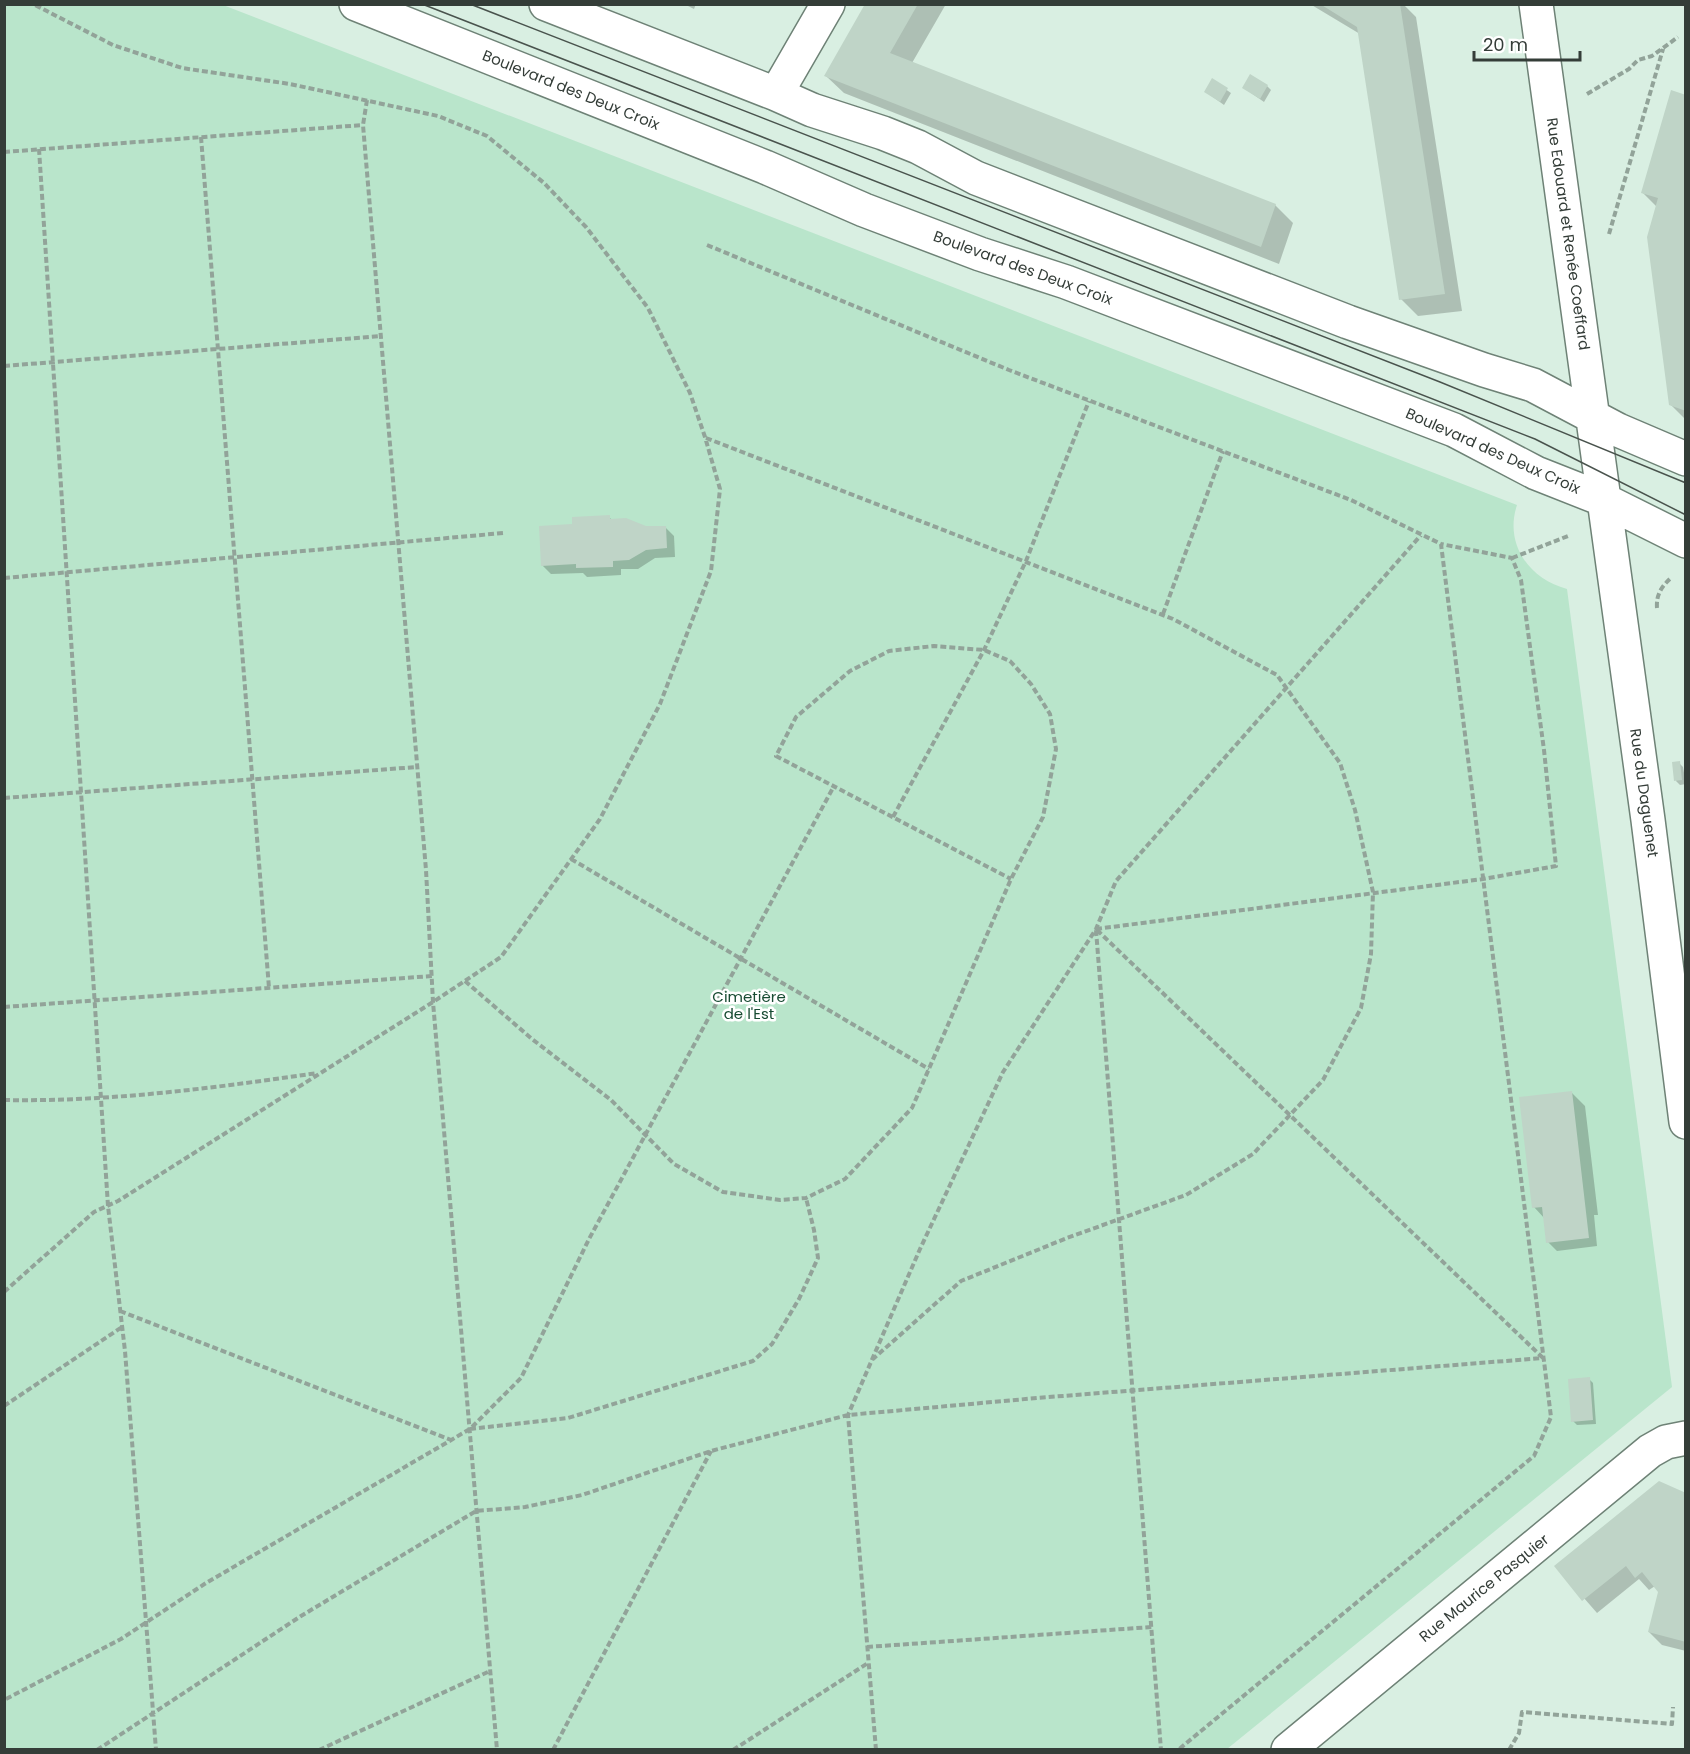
<svg xmlns="http://www.w3.org/2000/svg" width="1690" height="1754" font-family="Poppins,sans-serif">
  <rect width="100%" height="100%" fill="#d9efe2"/>
  <path fill="#b9e5cb" d="M5,5H223L1517,505C1504,544 1529,579 1567,589L1672,1387L1227,1749L5,1750Z"/>
  <path fill="#0003" d="M684,4H696L694,9Z
    M867,4H946L912,63L1275,205L1293,223L1279,264L844,93L826,76Z
    M1310,4H1403L1416,17L1462,311L1418,316L1401,299L1360,34Z
    M1212,80L1231,93L1224,105L1206,92Z
    M1267,86L1271,90L1264,102L1244,88Z
    M1686,96V420L1670,404L1657,207L1643,193Z
    M609,517L612,520L645,528L665,527L674,536L675,557L655,558L638,569H621V575L587,577L583,573L551,574L542,565L574,525Z
    M1679,763L1683,767L1686,784L1680,785L1676,781Z
    M1572,1093L1585,1106L1598,1215H1594L1597,1246L1557,1251L1548,1242L1545,1219L1534,1207Z
    M1589,1379L1593,1383L1596,1424L1577,1425L1573,1421Z
    M1686,1495V1651L1662,1645L1649,1632L1660,1592L1655,1586L1649,1590L1639,1579L1597,1613L1556,1566Z"/>
  <path fill="#bfd4c7" d="M865,4H918L890,53L1276,204L1261,247L824,76Z
    M1320,4H1400L1445,294L1399,300L1357,27Z
    M1250,74L1268,85L1260,99L1242,88Z
    M1212,78L1228,88L1220,102L1204,92Z
    M1671,90L1686,95V411L1669,405L1647,237L1658,198L1641,193Z
    M610,515V519L626,518L646,526H666L667,548L646,550L629,560L613,561V567L576,568V564L541,566L539,526L572,524V517Z
    M1680,761L1682,780L1674,781L1672,762Z
    M1572,1091L1589,1238L1546,1243L1542,1207L1532,1208L1519,1097Z
    M1590,1377L1593,1420L1571,1422L1568,1379Z
    M1659,1481L1686,1493V1642L1648,1632L1658,1592L1642,1572L1635,1578L1626,1566L1582,1601L1554,1566Z"/>
  <g fill="none" stroke-linecap="round" stroke-linejoin="round">
    <g stroke="#6e8276" stroke-width="36">
      <path id="minor" d="M356,4L765,167L864,210L980,254L1066,282L1454,430L1536,473L1602,499L1686,541
        M546,4L776,94L812,110L883,133L918,147L976,178L1348,322L1484,370L1533,385L1618,430L1686,459
        M1536,4L1648,820L1686,1122
        M776,94L828,4
        M1288,1750L1650,1451L1666,1442L1686,1438"/>
    </g>
    <path stroke="#92a399" stroke-width="4" stroke-dasharray="6 3" stroke-linecap="butt" d="M1587,94L1629,69L1638,60L1652,56L1678,37
      M367,100L363,125L426,870L433,1002L497,1750
      M201,137L269,988
      M39,149L108,1206L125,1351L156,1750
      M4,152L363,125
      M1609,234L1663,49
      M707,245L1009,370L1351,500L1441,544L1551,1417L1534,1456L1178,1750
      M4,366L381,336
      M706,438L1173,619L1277,675L1340,763L1355,810L1373,892L1371,954L1361,1008L1323,1080L1253,1154L1186,1195L1067,1238L961,1281L873,1359
      M1512,558L1568,536
      M4,578L503,533
      M1657,608C1656,594 1662,586 1672,577
      M1163,614L1223,451
      M4,798L417,767
      M893,817L984,650L1026,561L1089,401
      M571,859L929,1069
      M1096,929L1483,879L1556,866L1544,750L1521,580L1512,558L1441,544
      M1096,930L1161,1750
      M1097,930L1543,1358
      M465,981L532,1039L611,1100L674,1164L723,1192L780,1200L806,1198L845,1179L912,1108L1011,879L1043,817L1056,749L1050,714L1031,684L1010,661L984,650L934,646L889,651L850,671L796,717L776,756L1011,879
      M4,1007L432,976
      M4,1100C109,1102 214,1088 317,1073
      M4,1292L94,1212L118,1201L433,1002L501,957L600,819L660,704L711,571L720,489L705,437L690,393L648,308L586,227L544,183L487,136L438,116L290,84L182,68L113,45L33,4
      M120,1311L451,1440
      M4,1406L122,1327
      M470,1429L568,1418L753,1361L772,1344L799,1299L818,1258L814,1230L806,1198
      M867,1647L1152,1627
      M6,1699L121,1639L206,1583L470,1429L521,1378L589,1239L834,786
      M97,1750L301,1616L476,1511L525,1507L582,1495L711,1451L848,1415L1037,1398L1543,1358
      M319,1750L490,1671
      M553,1750L711,1451
      M733,1750L868,1663
      M876,1750L848,1415L920,1249L1003,1072L1096,929L1116,881L1421,535
      M1509,1750L1519,1733L1522,1712L1672,1724L1673,1707"/>
    <use href="#minor" stroke="#fff" stroke-width="33"/>
    <path stroke="#49534d" stroke-width="1.5" d="M422,4L1535,439L1686,515
      M470,4L1440,382L1686,483"/>
  </g>
  <g text-anchor="middle" stroke-width="5" stroke-linejoin="round" paint-order="stroke">
    <g font-size="15" fill="#343d38" stroke="#fff">
      <text transform="translate(571 90) rotate(22)" y="5">Boulevard des Deux Croix</text>
      <text transform="translate(1568 234) rotate(82)" y="5">Rue Edouard et Renée Coeffard</text>
      <text transform="translate(1023 268) rotate(20)" y="5">Boulevard des Deux Croix</text>
      <text transform="translate(1493 451) rotate(24)" y="5">Boulevard des Deux Croix</text>
      <text transform="translate(1644 793) rotate(82)" y="5">Rue du Daguenet</text>
      <text transform="translate(1484 1588) rotate(-39)" y="5">Rue Maurice Pasquier</text>
    </g>
    <g font-size="15" fill="#174b32" stroke="#fff">
      <text x="749" y="1002">Cimetière<tspan x="749" dy="17">de l'Est</tspan></text>
    </g>
  </g>
  <rect width="1690" height="1754" fill="none" stroke="#343d38" stroke-width="12"/>
  <path d="M1474 51v9h106v-9" fill="none" stroke="#343d38" stroke-width="3"/>
  <text x="1483" y="51" font-size="18" fill="#343d38" stroke="#ffffff" stroke-width="4.5" paint-order="stroke">20 m</text>
</svg>
